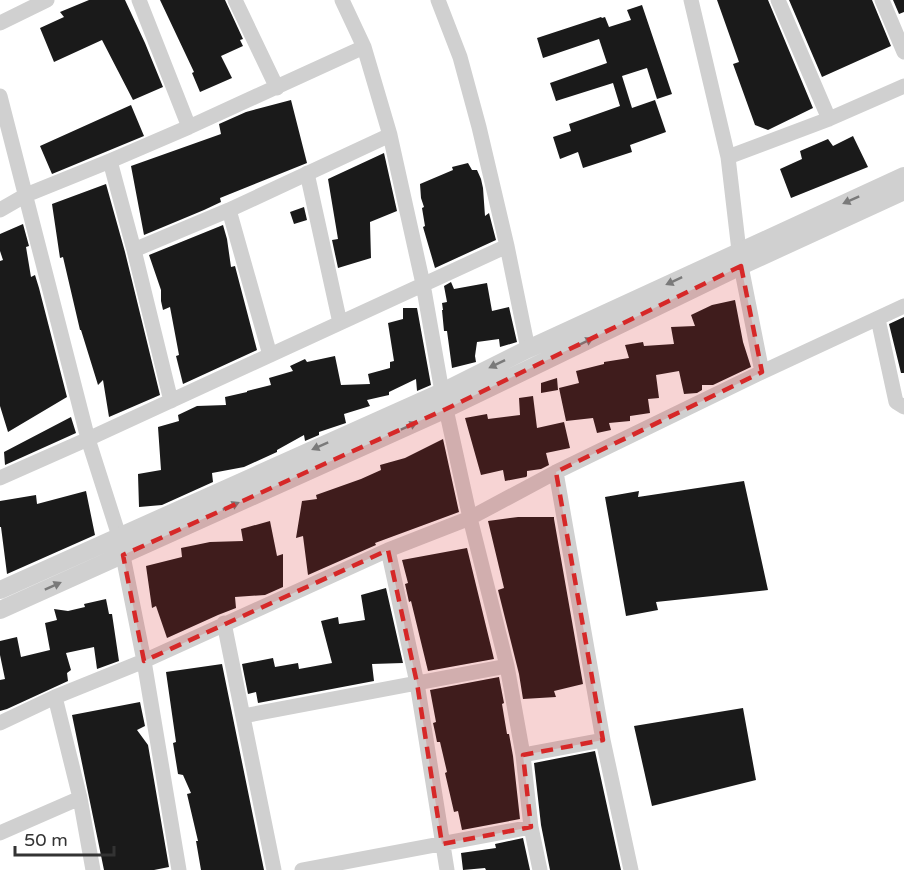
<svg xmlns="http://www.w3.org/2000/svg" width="904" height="870" font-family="'Varela Round',sans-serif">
  <rect width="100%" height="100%" fill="#fff"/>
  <path fill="#1a1a1a" d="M89,0H125L145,43L163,87L133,100L102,40L54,62L40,28L64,17L60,12Z
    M160,0H225L243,39L240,40L243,46L221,56L232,78L200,92L192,73L194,72Z
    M717,0H768L813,108L768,130L755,125L733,64L739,62Z
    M789,0H872L891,46L822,77Z
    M893,0H904V12L899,14Z
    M642,5L672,94L657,99L647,68L622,76L632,108L655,100L666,132L630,145L632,152L583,168L578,152L560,159L553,137L571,131L569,124L620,106L613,83L556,101L550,83L607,63L599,39L543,58L537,38L601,17L602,18L605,17L609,27L631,20L627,10Z
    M291,100L307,163L220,198L221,202L204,210L144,235L131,166L221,134L219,124L246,112Z
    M131,105L144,136L52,174L40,146Z
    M853,136L868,167L791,198L780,169L802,159L800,151L828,139L833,146Z
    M384,153L397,211L370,222L371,258L338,268L332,240L338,239L328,179Z
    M468,163L472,170H477L481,179L483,188L485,216L489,213L496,240L435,268L423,227L425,226L422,208L424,207L421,198L420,184L453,170L452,167Z
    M106,184L125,252L160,395L109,417L103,380L98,385L81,330H80L63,257L60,258L52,204Z
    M304,207L307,220L294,224L290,212Z
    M23,224L29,246L26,247L31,277L35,275L39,288L67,397L8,432L0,406V261L3,260L0,251V234Z
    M223,225L227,239L231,267L235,266L257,350L183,384L176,356L179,355L170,307L163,310L161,301V290L149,255Z
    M451,282L454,289L487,283L492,311L509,307L517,342L500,347L499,339L477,342L475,356L476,362L452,368L447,331H444L442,310H443L442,303L447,302L444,286Z
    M735,300L743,342L751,367L713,385H702V390L697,393L684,394L679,371L656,375L659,398L648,399L650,413L630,416V421L609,423L611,430L597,433L593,418L566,421L559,388L579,383L576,371L604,364V362L629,358L625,345L643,342L644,346L674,344L671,327L695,326L691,315L712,305Z
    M403,308H417L431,385L417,391L416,379L389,392V395L367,400L370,406L344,414L346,423L319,432V435L305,441L304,435L277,450V452L244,467L212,473L213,482L162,505L139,507L138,474L161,470L158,427L179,421L178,415L197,406L226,405L225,397L247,392V391L271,385L269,378L293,371L290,366L305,359L307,362L335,356L341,385L370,384L368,374L390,368V362L394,361L388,323L403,319Z
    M904,317V373H901L889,324Z
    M557,378L558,390L541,393V383Z
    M533,396L537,428L564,422L570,448L546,453L549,465L541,469L527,471V476L526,477L505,481L503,470L481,475L465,418L487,414L488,419L520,415L519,398Z
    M71,417L76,433L5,465L4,452Z
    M443,439L459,512L375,543L376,545L308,575L303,536L296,538L302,501L317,499L316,495L361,479L381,470L380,465L405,458Z
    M744,481L768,590L656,602L658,610L626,616L605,497L639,491L638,497Z
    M86,491L95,535L7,574L1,527H0V501L36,495L37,504Z
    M518,517H554V519L583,684L554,691L556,697L523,699L519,674L498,590L504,588L488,521Z
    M270,521L277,556L283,554V587L265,595L235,597L236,608L218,615L167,638L156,606L152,608L146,566L182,557L181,548L210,542L243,541L241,529Z
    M467,548L494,659L428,671L411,601L409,602L405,584L408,583L402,560Z
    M386,588L403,663L372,664L374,681L258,703L256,692L248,694L242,664L273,658L275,667L298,663L299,669L332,663L321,621L338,617L339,624L365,620L361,595Z
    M106,599L109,614H112L119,661L97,669L94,647L66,653L71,670L67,673L68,681L7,709L0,711V680L5,679L0,655V641L17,637L21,657L50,650L45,623L57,620L54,609L68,611L85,607L84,604Z
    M222,664L264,870H201L196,841H198L187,794L191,793L183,775L178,774L173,743L176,742L166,672Z
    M499,677L504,703L502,704L507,734H509L513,756L520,819L462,830L458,811L454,812L445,773L447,772L440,742H437L435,732L433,723L436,722L430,690Z
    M140,702L145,726L137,730L148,745L169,867L154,870H104L72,715Z
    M743,708L756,780L652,806L634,726Z
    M595,751L621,870H550L541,825L534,763Z
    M523,838L530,870H486L485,868L463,870L461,853L496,848L495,844Z"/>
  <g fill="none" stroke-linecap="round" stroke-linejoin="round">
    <path stroke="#d0d0d0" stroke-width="15" d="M139,0L189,127
      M235,0L277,88
      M342,0L364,47L390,135L423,284L442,392
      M438,0L460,57L479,127L507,246L528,349
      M691,0L728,157L739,251
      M778,0L829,119
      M882,0L904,52
      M0,23L47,0
      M0,96L88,439L119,536L144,661L179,870
      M728,157L829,119L904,86
      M110,161L134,250L171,401
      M307,173L340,323
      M0,210L26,195L110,161L189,127L364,47
      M229,210L270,355
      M134,250L229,210L390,135
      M741,266L762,372
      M878,319L896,402L904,407
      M446,409L470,518L507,666L523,755L531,827L540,870
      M556,472L603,740L631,870
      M0,478L88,439L507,246
      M388,550L417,683L447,870
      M224,623L274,870
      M55,697L80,798L93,870
      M243,716L507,666
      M0,723L55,697L144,661L388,550L470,518L556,472L762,372L904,306
      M523,755L603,740
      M0,833L80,798
      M302,870L531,827"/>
    <path stroke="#d0d0d0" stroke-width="18" d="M0,590L442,392L528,349L904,176
      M0,610L446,409L741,266L904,191"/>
  </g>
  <defs><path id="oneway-solid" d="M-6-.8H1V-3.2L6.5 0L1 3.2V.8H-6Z" transform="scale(1.5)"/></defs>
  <g fill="#7a7a7a">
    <use href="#oneway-solid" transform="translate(851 200) rotate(156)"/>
    <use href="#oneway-solid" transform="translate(674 281) rotate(155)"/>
    <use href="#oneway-solid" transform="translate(585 342) rotate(-26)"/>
    <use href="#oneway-solid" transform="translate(497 364) rotate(154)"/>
    <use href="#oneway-solid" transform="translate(409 426) rotate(-24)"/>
    <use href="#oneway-solid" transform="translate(320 446) rotate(156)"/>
    <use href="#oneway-solid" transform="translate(231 506) rotate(-24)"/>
    <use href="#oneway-solid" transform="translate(53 586) rotate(-24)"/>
  </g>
  <path fill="#d62828" fill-opacity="0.2" stroke="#d62828" stroke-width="4.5" stroke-dasharray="12 8" stroke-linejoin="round" d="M741,266L762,372L556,472L603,740L523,755L531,827L442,844L417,683L388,550L144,661L123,555L446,409Z"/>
  <path d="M15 846v9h99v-9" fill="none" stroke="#333333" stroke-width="3"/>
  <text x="24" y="846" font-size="18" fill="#333333" stroke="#ffffff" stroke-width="4.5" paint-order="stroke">50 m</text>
</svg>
